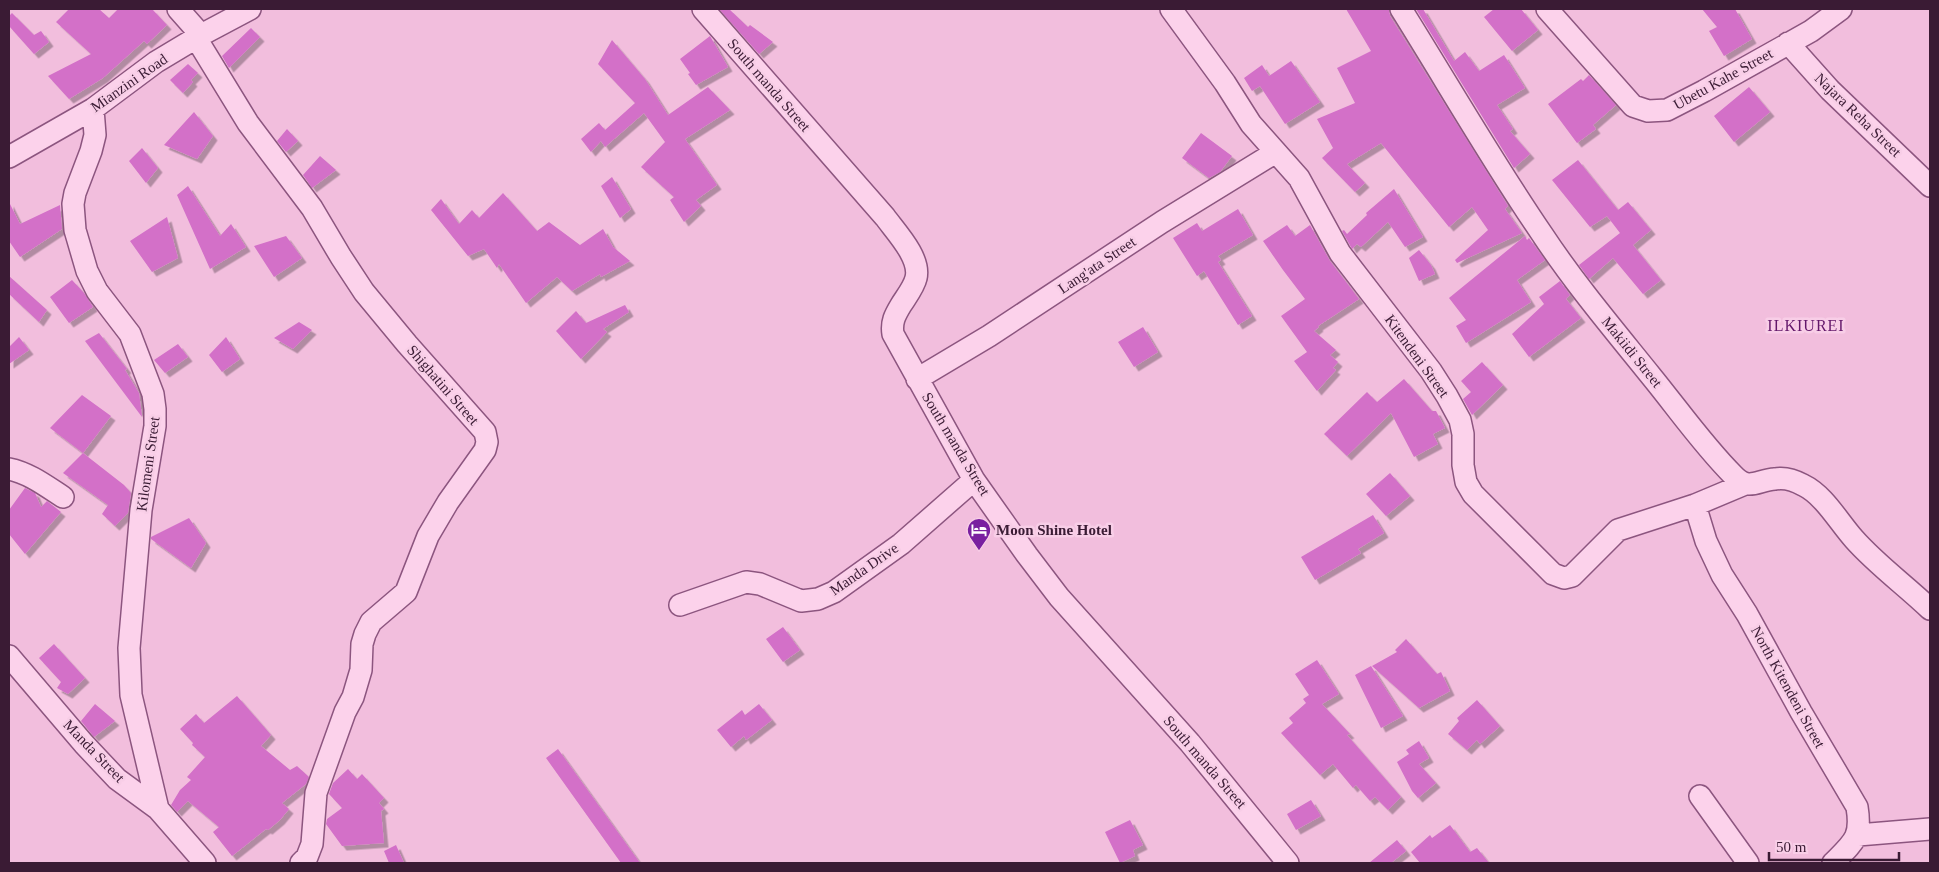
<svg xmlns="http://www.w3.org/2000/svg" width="1939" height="872" font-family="'Times New Roman',serif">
  <defs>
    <filter id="shadow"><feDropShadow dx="4.5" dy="4.5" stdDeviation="0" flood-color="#0004"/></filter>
  </defs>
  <rect width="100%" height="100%" fill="#f2bedd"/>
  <path fill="#d370c8" filter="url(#shadow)" d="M69,9H99L109,18L118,9H152L167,25L147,44L144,41L103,78L69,99L48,76L91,54L56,22Z
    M719,9H729L748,27L750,25L773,42L759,54Z
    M1346,9H1389L1390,16L1508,206L1505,209L1522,233L1457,263L1455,260L1488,230L1472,207L1449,227L1381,143L1347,164L1365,183L1355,192L1322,158L1333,148L1317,119L1355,103L1337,68L1371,51Z
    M1416,9H1423L1454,61L1465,52L1479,71L1504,55L1525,88L1497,105L1513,129L1510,131L1530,154L1514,168Z
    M1494,9H1521L1538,30L1512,51L1484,17Z
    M1702,9H1735L1752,39L1724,56L1709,31L1717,27Z
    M12,13L34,35L41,31L49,42L34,54L9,26V16Z
    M251,28L260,37L229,68L222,56Z
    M710,36L728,67L696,85L688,74L690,73L680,59Z
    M612,40L645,79L668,115L708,87L730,110L685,139L717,185L696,200L701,206L684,222L670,200L674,197L641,167L665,142L644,113L605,147L601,141L591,152L581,139L599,123L605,130L635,103L598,64Z
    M1291,61L1320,102L1285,124L1260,86L1252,91L1244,78L1262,65L1269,76Z
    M188,64L198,73L191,80L193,82L183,93L170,80Z
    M1589,75L1616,105L1593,125L1596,129L1577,143L1548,104L1581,79L1583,81Z
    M1749,87L1770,112L1734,142L1714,116Z
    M194,112L213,136L197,159L164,145Z
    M287,129L298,141L286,152L277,141Z
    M1201,133L1232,156L1220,172L1209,178L1182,158Z
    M142,148L158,168L146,183L129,161Z
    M320,156L336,170L312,188L303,175Z
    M1578,160L1618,210L1628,202L1651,230L1633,245L1661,280L1643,294L1613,258L1589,279L1579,265L1620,233L1607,216L1590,227L1552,180Z
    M612,177L631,209L620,218L601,186Z
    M188,186L220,236L231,224L246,247L210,269L177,195Z
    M1394,189L1423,237L1405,247L1388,222L1361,247L1357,244L1352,249L1342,231L1344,230L1347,234L1367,215L1366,213Z
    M503,193L537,231L549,222L580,245L603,229L613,247L630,261L601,277L600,274L572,291L557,277L526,303L499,264L497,268L484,249L468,256L431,210L441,199L459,224L472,210L479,218Z
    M9,202L20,224L60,205L62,229L20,257L9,241Z
    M1238,209L1253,235L1218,256L1221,260L1218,262L1252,316L1238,325L1204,271L1197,276L1173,238L1197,223L1202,231Z
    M167,217L178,258L152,272L130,241Z
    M1287,225L1295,236L1310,225L1330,261L1359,299L1318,326L1319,327L1314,331L1336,350L1330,355L1338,362L1333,368L1336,370L1317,391L1294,361L1307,352L1281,316L1305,299L1283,270L1263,241Z
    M286,236L302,258L274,277L254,246Z
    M1525,236L1527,240L1529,238L1545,260L1517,280L1531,302L1466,343L1456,326L1466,320L1449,298Z
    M1419,250L1431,265L1435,274L1419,281L1409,258Z
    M9,276L47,310L39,322L9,294Z
    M72,280L84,293L93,307L69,323L50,297Z
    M1560,281L1570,295L1566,299L1581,318L1529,357L1512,334L1544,304L1539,297Z
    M625,305L629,312L603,329L607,332L581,359L556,331L576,311L586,323Z
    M299,322L312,330L293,349L274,338Z
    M1143,327L1158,352L1134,367L1118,342Z
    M99,333L127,369L125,370L139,393L142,417L85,341Z
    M19,337L29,350L9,364V347Z
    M226,337L240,359L222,372L209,355Z
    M178,344L188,357L165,373L154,360Z
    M1482,362L1503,385L1472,415L1463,399L1471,392L1461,381Z
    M1404,379L1432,411H1436L1445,428L1433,434L1438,444L1414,457L1391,413L1347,456L1324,434L1367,392L1377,402Z
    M82,395L111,416L83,453L50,428Z
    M83,453L124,485L131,493L128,513L115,526L102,514L108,505L63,473Z
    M1390,473L1410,496L1386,516L1366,494Z
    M25,488L35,493L41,507L47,501L61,512L25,554L9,534V510Z
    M1373,515L1384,533L1358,549L1361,553L1315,580L1301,557Z
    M189,518L206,543L191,568L151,539V537Z
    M783,627L800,650L783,662L766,639Z
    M1406,639L1437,674L1441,672L1450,691L1419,708L1372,666L1397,652L1395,650Z
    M54,644L85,678L68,694L57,688L61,682L39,658Z
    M1317,660L1339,694L1322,704L1350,734L1347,735L1401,797L1388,810L1375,797L1370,801L1356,785L1353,788L1333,764L1320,775L1281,733L1293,723L1289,718L1306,703L1303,699L1309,695L1295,674Z
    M1371,666L1403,716L1381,728L1355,675Z
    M237,696L271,735L261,746L290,770L297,766L309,777L306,784L282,803L289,809L280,820L268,830L266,829L232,856L213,832L219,827L188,801L177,812L171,805L180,790L191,780L187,777L205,757L192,745L193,743L180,729L196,714L204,723Z
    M1477,700L1500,726L1480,744L1477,740L1467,750L1448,734L1459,721L1457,718Z
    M95,704L115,721L94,737L81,721Z
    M759,704L772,720L746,740L744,736L731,747L717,730L742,710L745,715Z
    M1419,741L1429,758L1419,764L1436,783L1418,798L1412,791L1397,762L1409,754L1406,750Z
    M558,749L640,863H621L546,758Z
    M348,769L357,779L362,774L384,798L379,803L384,809L381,811L384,843L342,846L326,824L327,819L342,808L329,794L333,783Z
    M1311,800L1321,816L1296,830L1287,814Z
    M1130,820L1143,845L1133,850L1135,856L1120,863L1105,832Z
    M1450,825L1470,852L1477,848L1489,863H1420L1411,852L1430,835L1432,838Z
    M1397,840L1406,851L1391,863H1369Z
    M396,845L404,863H389L384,851Z"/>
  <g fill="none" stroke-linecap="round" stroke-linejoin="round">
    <g stroke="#8c557f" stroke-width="24">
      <path id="minor" d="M178,9L201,35
        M703,9L885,217C896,232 921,258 916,278C914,287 906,297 901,305C895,315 891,322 893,334L974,480L1027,555L1059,597L1190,743L1288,863
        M1171,9L1225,83L1251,124L1299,178L1340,253L1431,371L1447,396L1460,420L1463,434V465L1466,482L1473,494L1553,574L1564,578L1572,576L1618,530L1695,505L1745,484
        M1401,9C1448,84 1492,161 1542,234C1575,284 1614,330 1651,376C1678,409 1703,445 1733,475C1749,492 1757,480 1775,479C1785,477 1794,480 1803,485C1824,495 1838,521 1854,539C1877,565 1905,585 1930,609
        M1547,9L1633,106L1648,111L1667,110L1704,91L1811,31L1841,9
        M196,38L248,123L312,208L341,257L364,292L407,344L485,432L487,442L485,450L448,502L428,536L406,592L371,622L365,634L362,644L361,670L353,697L345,712L316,793L312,844L307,857L301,863
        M1788,43L1830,90L1930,186
        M93,109L95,135L91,151L75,193L73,204L75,230L87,271L97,291L130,334L153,394L155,409V426L141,510L129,648L131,695L158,809
        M9,157L93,109L156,62L201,35L250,9
        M917,379L989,336L1162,222L1276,152
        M9,469C29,473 46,486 63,497
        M1695,505L1706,541L1722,575L1747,614L1801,712L1857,807C1862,837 1854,842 1833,863
        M680,605L746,582L760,584L801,601L818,599L834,592L901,544L974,480
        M9,656L84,744L117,779L158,809L205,863
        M1700,796L1748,863
        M1858,835L1930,829"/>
    </g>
    <use href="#minor" stroke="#fcd2eb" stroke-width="21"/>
  </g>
  <defs>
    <g id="hotel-pin" transform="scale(1.25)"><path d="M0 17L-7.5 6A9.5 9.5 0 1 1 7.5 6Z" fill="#7920a0" stroke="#f8cee7"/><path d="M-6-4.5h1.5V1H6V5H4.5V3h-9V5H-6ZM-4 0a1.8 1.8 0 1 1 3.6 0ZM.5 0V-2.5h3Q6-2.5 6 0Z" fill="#fff"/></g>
  </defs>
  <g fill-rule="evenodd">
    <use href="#hotel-pin" x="979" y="530"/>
  </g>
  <g text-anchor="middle" stroke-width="5" stroke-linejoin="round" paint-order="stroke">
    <g font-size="15" fill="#3a1b34" stroke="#f8cee7">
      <text transform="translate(1723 79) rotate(-29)" y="5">Ubetu Kahe Street</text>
      <text transform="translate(129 83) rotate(-35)" y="5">Mianzini Road</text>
      <text transform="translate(769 85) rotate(49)" y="5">South manda Street</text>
      <text transform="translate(1858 115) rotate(44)" y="5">Najara Reha Street</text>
      <text transform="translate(1097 265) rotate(-34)" y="5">Lang'ata Street</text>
      <text transform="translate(1632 352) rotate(51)" y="5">Makiidi Street</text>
      <text transform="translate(1417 356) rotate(54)" y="5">Kitendeni Street</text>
      <text transform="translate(443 385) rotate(49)" y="5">Shighatini Street</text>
      <text transform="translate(956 444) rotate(59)" y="5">South manda Street</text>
      <text transform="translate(148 464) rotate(-82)" y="5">Kilomeni Street</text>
      <text transform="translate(864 569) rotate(-35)" y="5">Manda Drive</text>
      <text transform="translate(1788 687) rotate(61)" y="5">North Kitendeni Street</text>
      <text transform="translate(94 751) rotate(46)" y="5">Manda Street</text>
      <text transform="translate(1205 762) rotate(49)" y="5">South manda Street</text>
    </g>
    <g font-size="15" font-weight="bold" fill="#3a1b34" stroke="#f8cee7" text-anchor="start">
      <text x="996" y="535">Moon Shine Hotel</text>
    </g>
    <g font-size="16" letter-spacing="1" fill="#63176a" stroke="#f8cee7">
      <text x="1806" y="331">ILKIUREI</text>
    </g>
  </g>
  <rect width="1939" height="872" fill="none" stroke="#3a1b34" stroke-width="20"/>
  <path d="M1769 852v8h130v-8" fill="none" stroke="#3a1b34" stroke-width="2.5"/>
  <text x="1776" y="852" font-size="15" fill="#3a1b34" stroke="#f8cee7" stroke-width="4" paint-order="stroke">50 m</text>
</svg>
